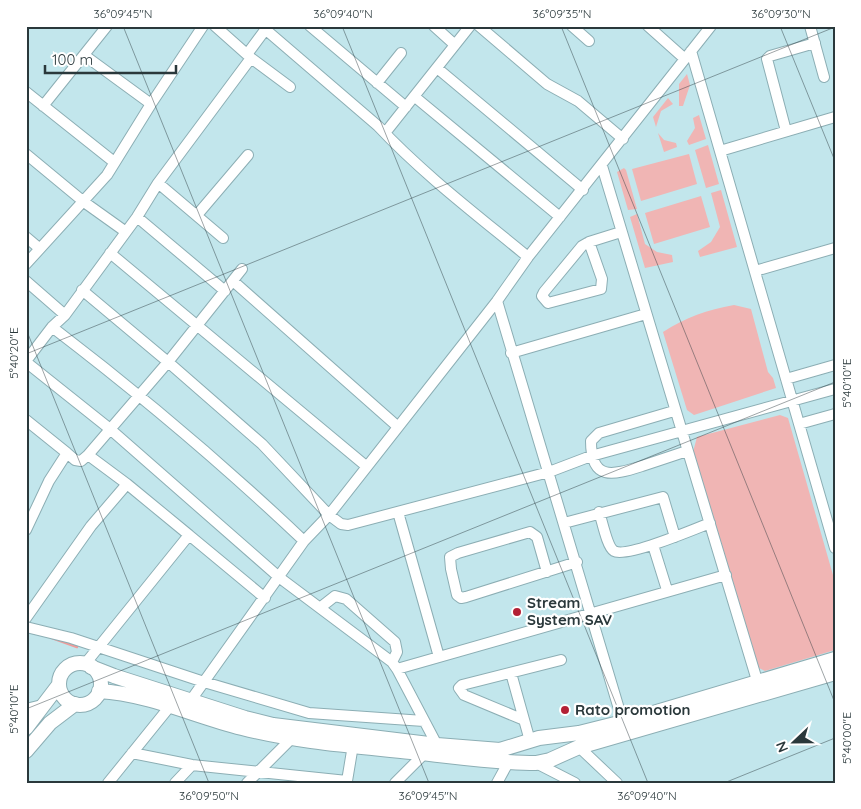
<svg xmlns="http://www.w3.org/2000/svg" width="861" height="809" font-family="Quicksand,sans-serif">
  <rect width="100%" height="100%" fill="#c2e6ec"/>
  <path fill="#f0b5b4" d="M687,74L690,85L683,106H679V84Z
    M668,98L673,104L661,111L656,127L653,117Z
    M699,115L706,139L689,145L687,141L695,128L693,118Z
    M658,133L664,140L676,143L677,147L664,152Z
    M708,145L719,184L706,188L695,150Z
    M689,154L697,184L641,201L632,169Z
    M624,168L626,170L637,209L628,210L617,172Z
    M721,190L737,247L700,257L698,251L711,242L720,227L711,193Z
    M701,196L710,227L654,244L645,213Z
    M637,214L645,244L657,252L672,255L673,262L645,268L630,217Z
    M734,305L751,309L768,372L773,378L776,388L694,415L687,410L663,332C686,317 707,310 734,305Z
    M780,415L788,418L835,582V650L765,671L755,666L693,452L697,437Z"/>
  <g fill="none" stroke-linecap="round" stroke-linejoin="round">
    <path stroke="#ed9c9b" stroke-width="2.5" d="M52,638L77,647"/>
    <g stroke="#8caeb4" stroke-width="12">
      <path id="minor" d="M215,26L251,58L290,87
        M310,26L406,107
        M434,26L455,45
        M479,26L547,84L578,101L623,139
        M572,26L589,41
        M648,26L685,59
        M711,26L528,257L497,301L329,515L341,524L348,525L549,472L591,456L835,389
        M810,26L824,77
        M265,29L378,126C423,174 477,215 528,257
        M691,51L835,548
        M248,53L268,26
        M84,55L151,104L203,26
        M437,68L583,190
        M377,83L401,53
        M26,92L114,162
        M415,97L560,217
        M43,106L107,26
        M786,131L767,59L770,56L815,43
        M385,133L470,26
        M720,151L835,117
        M26,154L84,202L126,232
        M602,166L759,687
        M158,183L223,238
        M197,215L248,155
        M137,217L225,291
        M26,237L39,248
        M589,242L602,279L601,289L548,303L542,296L544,292L582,246L589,242L621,232
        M110,253L366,466
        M26,264L107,175L151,104
        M755,271L835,248
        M26,281L65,315
        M233,281L397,426
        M82,290L168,362L242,269
        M497,301L625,729
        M52,327C141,395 223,464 304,541
        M511,353L646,314
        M26,361L52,327L65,315L137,217L158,183L251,58
        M26,362L110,429L280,578L392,662L397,669L437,745
        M786,379L835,365
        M674,411L599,433L591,441C591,482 613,475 642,466C657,461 672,456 687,451
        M26,420L67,453L49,481L26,530
        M799,424L835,414
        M67,453L75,460L81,461L88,455
        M127,484L189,535
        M398,512L439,657
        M599,512C602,520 607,547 614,551C626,558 695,529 710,523
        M564,523L663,497L675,537
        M653,545L667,590
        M547,572L537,537L530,532L458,553L450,557L451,569L457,595L461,598L466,597L577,562
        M321,607L335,596L346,599L395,642L397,652L392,662
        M26,618L91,526L127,484L88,455L168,362L262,444L329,515L304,541L191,700
        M26,627L71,638L204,682L309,713L424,721
        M85,664L189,535L265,598
        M397,669L726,575
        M511,673L530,741
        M26,709L46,704
        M524,720L464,695L459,688L462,685L561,660
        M579,747L617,783
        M132,753L192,765L347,781L353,745
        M536,763L575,783
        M108,783L171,705
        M175,783L192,765
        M247,783L293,737
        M395,783L425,753
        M497,783L509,761"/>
    </g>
    <g stroke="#8caeb4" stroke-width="16">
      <path id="major" d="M59 684a21 21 0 1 1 42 0a21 21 0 1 1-42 0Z
        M91,667L114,676L245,718L273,725L437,745L500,750L539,738L579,733L623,722L835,659
        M99,691C149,694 194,716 242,728C297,742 355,746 411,752C452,756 495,763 536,763L550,760L579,747L835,673
        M26,728L58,686
        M26,751L50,723L75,704"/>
    </g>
    <use href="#minor" stroke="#fff" stroke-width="10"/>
    <use href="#major" stroke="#fff" stroke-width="14"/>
  </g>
  <path fill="none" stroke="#2a383b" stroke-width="1" stroke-opacity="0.45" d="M123,26L429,783M342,26L648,783M561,26L835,703M780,26L835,161M26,329L209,783M26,354L835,27M26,709L835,382M724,783L835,738"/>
  <g fill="#b32035" stroke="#fff" stroke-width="2">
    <circle cx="517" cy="612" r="5"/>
    <circle cx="565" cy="710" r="5"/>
  </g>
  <g text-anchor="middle" stroke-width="4.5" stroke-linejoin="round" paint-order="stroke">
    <g font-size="15" font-weight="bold" fill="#2a383b" stroke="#fff" text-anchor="start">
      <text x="527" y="608">Stream<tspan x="527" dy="17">System SAV</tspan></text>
      <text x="575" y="715">Rato promotion</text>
    </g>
  </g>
  <rect width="861" height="809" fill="none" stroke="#ffffff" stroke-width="55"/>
  <g transform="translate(794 742) rotate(248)" stroke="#ffffff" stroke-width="4" paint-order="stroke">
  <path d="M0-4L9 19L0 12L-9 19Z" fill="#2a383b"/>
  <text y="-8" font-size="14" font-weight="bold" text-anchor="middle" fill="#2a383b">N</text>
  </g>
  <path d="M45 65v8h131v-8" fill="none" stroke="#2a383b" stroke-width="2.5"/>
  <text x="52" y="65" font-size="15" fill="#2a383b" stroke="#ffffff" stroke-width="4" paint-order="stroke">100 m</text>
  <rect x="28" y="28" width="806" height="754" fill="none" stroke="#2a383b" stroke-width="2"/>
  <g font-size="12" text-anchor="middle" fill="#2a383b">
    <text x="123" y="18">36°09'45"N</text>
    <text x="343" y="18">36°09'40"N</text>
    <text x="562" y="18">36°09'35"N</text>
    <text x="781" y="18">36°09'30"N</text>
    <text transform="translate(14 353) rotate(-90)" y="4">5°40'20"E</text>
    <text transform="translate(847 383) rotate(-90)" y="4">5°40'10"E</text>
    <text transform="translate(14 709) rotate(-90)" y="4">5°40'10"E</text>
    <text transform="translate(847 738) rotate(-90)" y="4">5°40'00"E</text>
    <text x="209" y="800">36°09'50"N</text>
    <text x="428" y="800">36°09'45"N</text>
    <text x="647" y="800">36°09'40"N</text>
  </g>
</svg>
